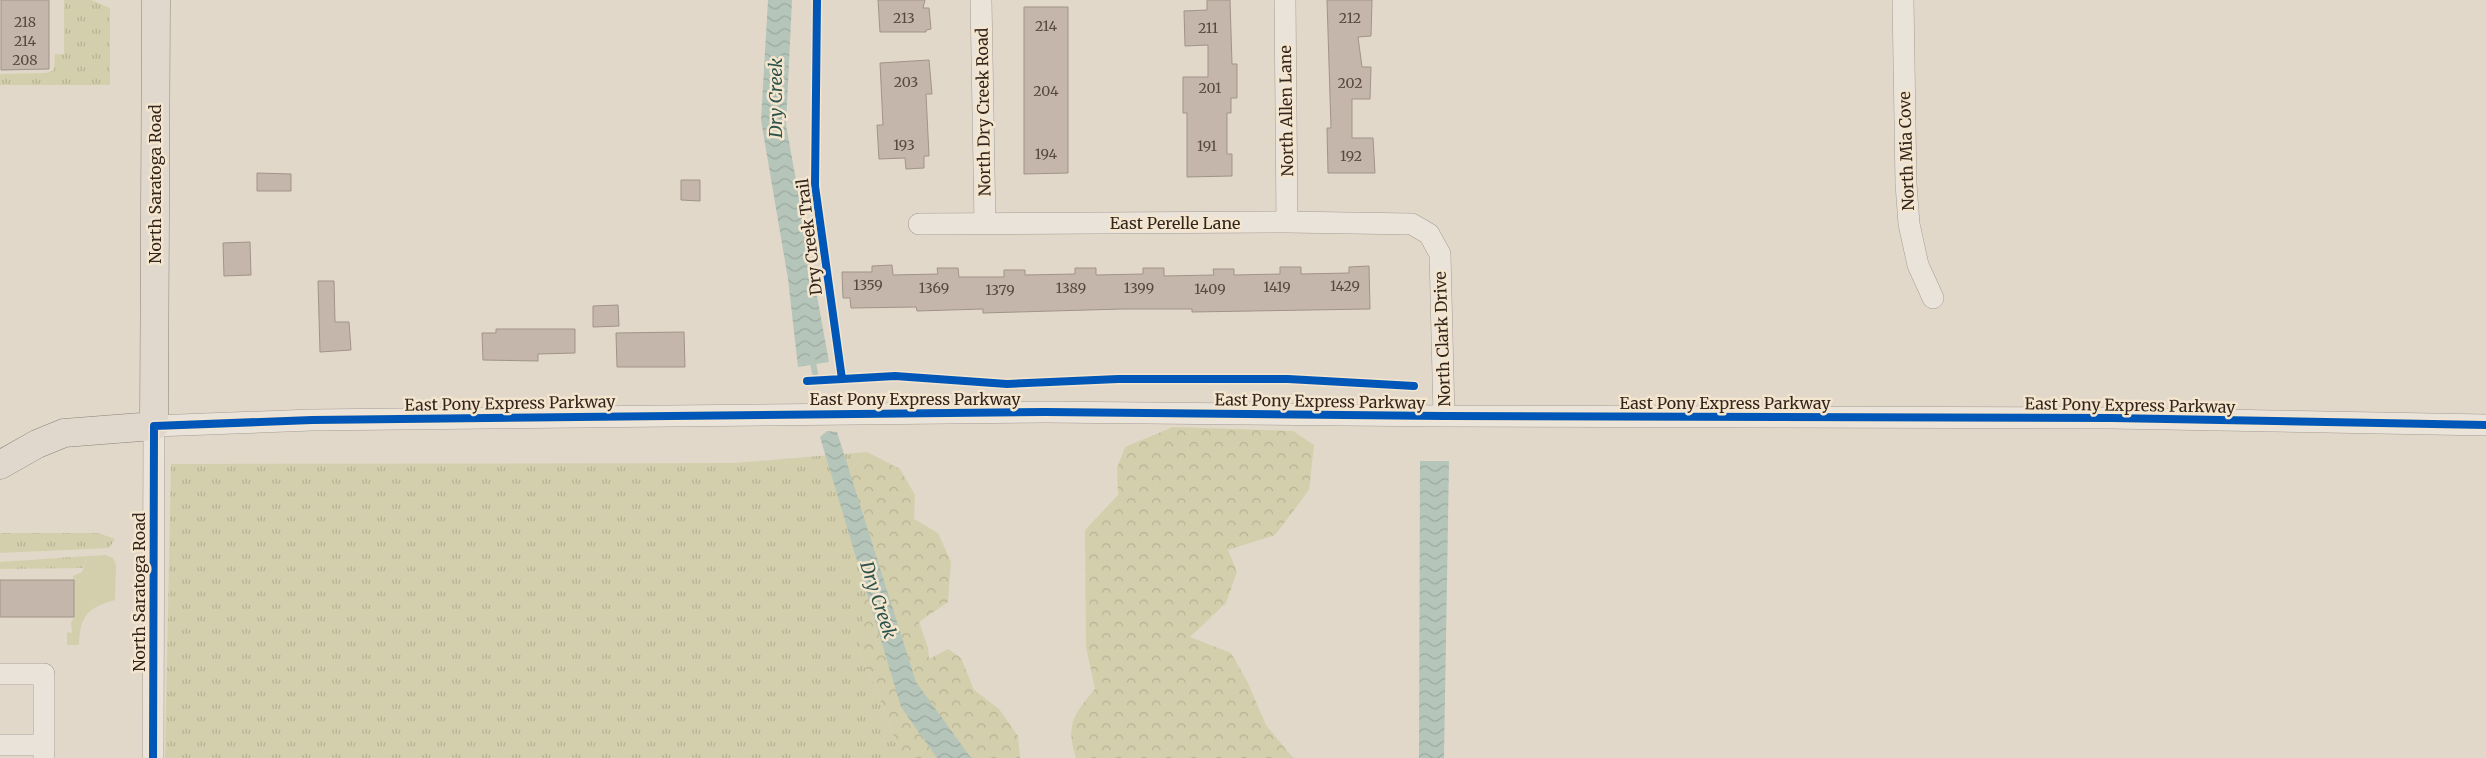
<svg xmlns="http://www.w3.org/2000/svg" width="2486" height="758" font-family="Merriweather,serif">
  <defs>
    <pattern id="grass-tufts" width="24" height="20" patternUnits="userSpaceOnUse" patternTransform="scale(1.25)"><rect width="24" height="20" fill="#d3cfac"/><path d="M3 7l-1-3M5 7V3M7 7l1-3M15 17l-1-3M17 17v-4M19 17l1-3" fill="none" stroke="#b6b293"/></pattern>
    <pattern id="forest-crowns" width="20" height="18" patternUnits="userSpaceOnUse" patternTransform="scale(1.25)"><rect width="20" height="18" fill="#d3cfac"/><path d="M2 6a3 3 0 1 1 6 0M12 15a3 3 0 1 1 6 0" fill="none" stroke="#b6b293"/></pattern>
    <pattern id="water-waves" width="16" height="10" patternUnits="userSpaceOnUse" patternTransform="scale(1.25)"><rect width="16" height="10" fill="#b5c5ba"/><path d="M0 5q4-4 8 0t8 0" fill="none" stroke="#9ca99f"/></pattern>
  </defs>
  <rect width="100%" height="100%" fill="#e1d8c9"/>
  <path fill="url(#grass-tufts)" d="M64,0H91L110,8V85H0V74L46,73L54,70L55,54H64Z
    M867,452L844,477L874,552L859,654L876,688L902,758H165L171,464L734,463Z
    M0,533H98L115,539L109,548L0,553Z
    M88,556L83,568L0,569V562Z"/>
  <path fill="url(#forest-crowns)" d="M1173,427L1293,431L1314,445L1309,490L1275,535L1228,550L1237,572L1226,603L1190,637L1231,653L1247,681L1266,725L1293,758H1076C1065,724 1074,714 1095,689L1086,647L1085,530L1118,495L1117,468L1125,447Z
    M867,452L900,469L915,495L914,519L938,533L951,562L948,602L919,622L928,648L929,659L948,649L961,658L974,690L999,709L1018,736L1020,758H902L876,688L859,654L864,603L874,552L844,477Z"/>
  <path fill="#d3cfac" d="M105,555L113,558L116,565L115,600C87,608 80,616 79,645H67V632L72,633L71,623L74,617L73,576L82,572L88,556Z"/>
  <path fill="url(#water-waves)" d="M768,0H792L786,125L829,362L798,367L788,279L761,120Z
    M827,431L837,432L916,682L971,758H937L901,707L820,437Z
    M1420,461H1449L1444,758H1419Z"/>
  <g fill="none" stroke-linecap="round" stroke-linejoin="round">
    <path stroke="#b5c5ba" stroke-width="6" d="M812,358L815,373"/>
  </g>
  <path fill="#c4b6aa" stroke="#a19389" d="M1,0H49V69L1,70Z
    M878,0H925L923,8H929L931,29L926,30V32H880Z
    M1207,0H1230L1232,64H1237V98H1231V113H1227V154H1232V176L1187,177V113H1183V77H1208V45L1185,46L1184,11L1207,10Z
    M1327,0H1372L1371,36L1358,37L1362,67H1371L1370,99H1352V138H1373L1375,173H1328L1327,128H1331Z
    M1024,7H1068V173L1024,174Z
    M929,60L932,94H926L929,156H924V168L906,169L905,158L879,159L877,125H883L880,63Z
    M257,173L291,174V191H257Z
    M681,180H700V201L681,200Z
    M250,242L251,275L224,276L223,243Z
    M892,265L893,275L938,274L937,268H958L959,277H1004V270H1025V275L1075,274V268H1096V275L1143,274V268H1164V276L1214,275L1213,269H1234V275L1280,274V267H1301V274L1349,273V267L1369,266L1370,309L1192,312V309H1122L983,313V309L917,311L916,307L851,308L850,298H843L842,272H872V266Z
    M318,281H334L335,322H349L351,350L320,352Z
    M618,305L619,326L593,327V306Z
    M496,329H575V353L538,354V361L483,360L482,333H496Z
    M684,332L685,367H617L616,333Z
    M0,580H74V617H0Z"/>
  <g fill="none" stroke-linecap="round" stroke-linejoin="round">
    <g stroke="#a69d93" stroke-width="22">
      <path id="minor" d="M981,0L985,224
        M1285,0L1287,222
        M1903,0L1906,184L1909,224L1918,265L1933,298
        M919,224L1287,222L1412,224L1429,234L1440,254L1444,416
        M0,674H44V758
        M0,745H44
        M153,758L154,426L312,420L1045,412L1444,416L2112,418L2486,425"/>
    </g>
    <g stroke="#8b8379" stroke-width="29">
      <path id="major" d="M0,465L37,444L64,433L154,426L156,0"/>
    </g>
    <use href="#minor" stroke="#eae3da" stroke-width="21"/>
    <use href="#major" stroke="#e0d8cc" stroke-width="28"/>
    <g stroke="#f3e5ce" stroke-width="11">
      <path id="cycleway" d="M817,0L815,186L842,379
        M807,381L895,376L1007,384L1118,379H1288L1414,386
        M153,758L154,426L312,420L1045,412L1444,416L2112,418L2486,425"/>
    </g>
    <use href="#cycleway" stroke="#0057b8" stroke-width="8"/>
  </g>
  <g text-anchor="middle" stroke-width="5" stroke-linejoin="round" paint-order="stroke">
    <g font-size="14" fill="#574940">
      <text x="904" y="23">213</text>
      <text x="1350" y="23">212</text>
      <text x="25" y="27">218</text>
      <text x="1046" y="31">214</text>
      <text x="1208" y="33">211</text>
      <text x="25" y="46">214</text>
      <text x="25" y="65">208</text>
      <text x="906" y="87">203</text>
      <text x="1350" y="88">202</text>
      <text x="1210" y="93">201</text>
      <text x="1046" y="96">204</text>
      <text x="904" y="150">193</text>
      <text x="1207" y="151">191</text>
      <text x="1046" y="159">194</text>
      <text x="1351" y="161">192</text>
      <text x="868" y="290">1359</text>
      <text x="1345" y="291">1429</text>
      <text x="1277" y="292">1419</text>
      <text x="934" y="293">1369</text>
      <text x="1071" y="293">1389</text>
      <text x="1139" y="293">1399</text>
      <text x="1210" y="294">1409</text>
      <text x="1000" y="295">1379</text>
    </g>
    <g font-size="16" fill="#33251c" stroke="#f3e5ce">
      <text transform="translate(1286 111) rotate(-91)" y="6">North Allen Lane</text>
      <text transform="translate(983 112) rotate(-91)" y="6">North Dry Creek Road</text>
      <text transform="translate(1906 151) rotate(-92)" y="6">North Mia Cove</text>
      <text transform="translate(155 184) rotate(-90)" y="6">North Saratoga Road</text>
      <text x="1175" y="229">East Perelle Lane</text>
      <text transform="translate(809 237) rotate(-97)" y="6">Dry Creek Trail</text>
      <text transform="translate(1442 339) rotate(-92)" y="6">North Clark Drive</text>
      <text x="915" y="405">East Pony Express Parkway</text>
      <text transform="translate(1320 401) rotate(1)" y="6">East Pony Express Parkway</text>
      <text transform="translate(510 403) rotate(-1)" y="6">East Pony Express Parkway</text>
      <text x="1725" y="409">East Pony Express Parkway</text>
      <text transform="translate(2130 405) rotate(1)" y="6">East Pony Express Parkway</text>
      <text transform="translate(139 592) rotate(-90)" y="6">North Saratoga Road</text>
    </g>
    <g font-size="18" font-style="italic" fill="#2c524c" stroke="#f3e5ce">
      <text transform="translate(776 98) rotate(-90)" y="6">Dry Creek</text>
      <text transform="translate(878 600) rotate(72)" y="6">Dry Creek</text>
    </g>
  </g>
</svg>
